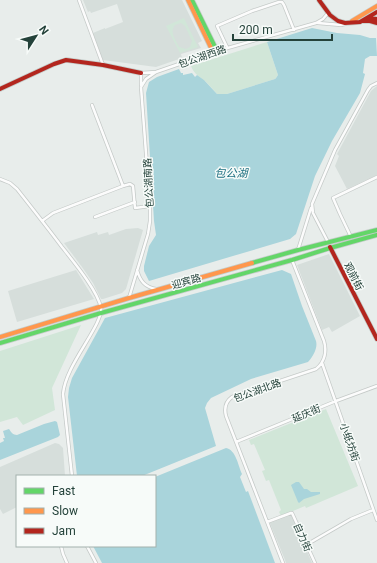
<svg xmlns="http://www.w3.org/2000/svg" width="377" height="563" font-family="Roboto,'Noto Sans SC',sans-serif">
  <rect width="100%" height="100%" fill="#e8edeb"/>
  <path fill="#d6dedb" d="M83,0H182L202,41L198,43L201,48L181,54L182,58L156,67L103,60L93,33L105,28V29L123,22L117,4L91,13L90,11L88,12Z
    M377,86V175L347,189L335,166L339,156L337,154L371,91Z
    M138,228L143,230L126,289L122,293L103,299H101L93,283L82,267L64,243L97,232L98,235L108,232L109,235L126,229Z
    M329,254L360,316L332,332L329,327L322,330L297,265Z
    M76,270L94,299L17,322L8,291Z
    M55,443L59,444L63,448L65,476H17V507L3,514L0,509V467Z
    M290,512L312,563H286L285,560L269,521Z"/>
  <path fill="#d1e6d8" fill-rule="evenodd" d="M184,18L198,47L180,53L166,26ZM181,23L185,26L192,41L190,47L186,49L179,47C176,40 169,32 175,25Z
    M267,42L278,75L275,79L227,94H217C213,89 209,85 205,81C199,76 194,74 191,66Z
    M81,325L52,388L55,410L23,425L17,417L0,422V351Z
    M326,409L358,486L306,508L305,506L281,516L279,512L281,510L269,480L266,481L262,471L265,470L254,444L251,445L249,440Z"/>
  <path fill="#a9d4db" d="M312,28L337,33L360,35L370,38H376L377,56H370L365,59L363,73L365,74L360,93L332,141L315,176L296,234L290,239L149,281L144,271V266L149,246L156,235L154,221L146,93L149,82L157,77L179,69L181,73H183V75L192,73L195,77L197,75L204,80L217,94H227L275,79L276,78L278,75L267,42Z
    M282,270L291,274L302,306L316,341C318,348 313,357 308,362L251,379L211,398L207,403L205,408L216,446L142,476H77L68,397L69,388L72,378L105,318Z
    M55,421L57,422L60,435L58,437L0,460V443L4,441L3,438H5L3,431L9,429C11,432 13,435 17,435L44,424Z
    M226,448C236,450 238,465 242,474L240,477L246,492L248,491L275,563H102L93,546H155V477Z
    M296,482H299L304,489H307L311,492H320V494L304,499L299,503L298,502L291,485Z"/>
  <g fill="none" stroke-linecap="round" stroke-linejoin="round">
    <g stroke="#c5cac8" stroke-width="4">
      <path id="street" d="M79,0L103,65
        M318,23L341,25L345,24
        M227,47L217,26L252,11L279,2H282L284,5L294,30
        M141,85V73L156,72L217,51L316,23L323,19L328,13
        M92,105L123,186L130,184L133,186L135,208L150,206
        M0,179L10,183L17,189C32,208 47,227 62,247C73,261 98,291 101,308C102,313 99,318 97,323C87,344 65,371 63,394L72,476
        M95,217L135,202
        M42,221L53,213L123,186
        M351,237L340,214L333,198L377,177
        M328,242L313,213L312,204L335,150L368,90L371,86L377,83
        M298,250L311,208
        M137,270C140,281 145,287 156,289
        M129,298L148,234L150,221V206L141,87L146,79L156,72
        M322,363L377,520
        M236,442L336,401L377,386
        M267,522L291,513H292L315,563
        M306,545L351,519L373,510
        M61,546L63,554L67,563
        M87,546L96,563
        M283,563L226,416C224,408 225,402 232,397L316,369C325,362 327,351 324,341L292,260"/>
    </g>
    <g stroke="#c3cbc8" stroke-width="5.5">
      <path id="fast" d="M192,0L217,51
        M252,263L298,250L377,230
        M0,343L101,313L292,260L330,248L377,235"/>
    </g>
    <g stroke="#c3cbc8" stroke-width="5.5">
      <path id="slow" d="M188,0L213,52
        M352,21L377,6
        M0,337L129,298L252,263"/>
    </g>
    <g stroke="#c3cbc8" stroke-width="5.5">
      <path id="jam" d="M319,0L330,15L338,21L345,23L360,22L377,12
        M368,18L377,19
        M363,21H370L377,23
        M0,89L54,64L66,60L103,65L141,73
        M330,247L377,339"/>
    </g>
    <use href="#street" stroke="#fcfcfc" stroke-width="2.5"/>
    <use href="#fast" stroke="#63d668" stroke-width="4"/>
    <use href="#slow" stroke="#ff974d" stroke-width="4"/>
    <use href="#jam" stroke="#b3261e" stroke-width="4"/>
  </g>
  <g text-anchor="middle" stroke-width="3" stroke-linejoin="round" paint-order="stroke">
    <g font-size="10" fill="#24423a" stroke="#f7fbf9">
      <text transform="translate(202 56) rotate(-19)" y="4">包公湖西路</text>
      <text transform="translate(148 183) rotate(-93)" y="4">包公湖南路</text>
      <text transform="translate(354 276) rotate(63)" y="4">观前街</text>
      <text transform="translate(186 281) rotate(-16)" y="4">迎宾路</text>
      <text transform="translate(257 390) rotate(-20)" y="4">包公湖北路</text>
      <text transform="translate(306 413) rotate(-23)" y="4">延庆街</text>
      <text transform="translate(350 442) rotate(71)" y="4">小纸坊街</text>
      <text transform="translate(303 537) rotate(66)" y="4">自力街</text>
    </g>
    <g font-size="11" font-style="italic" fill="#1c6f80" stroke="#f7fbf9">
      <text x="231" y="177">包公湖</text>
    </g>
  </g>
  <rect x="16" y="475" width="140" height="72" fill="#f7fbf9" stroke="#a3b1ad"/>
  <rect x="24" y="488" width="20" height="6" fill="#63d668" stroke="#a3b1ad"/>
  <text x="52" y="495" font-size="12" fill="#24423a">Fast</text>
  <rect x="24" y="508" width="20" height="6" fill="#ff974d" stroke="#a3b1ad"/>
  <text x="52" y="515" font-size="12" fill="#24423a">Slow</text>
  <rect x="24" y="528" width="20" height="6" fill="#b3261e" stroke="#a3b1ad"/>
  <text x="52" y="535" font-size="12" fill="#24423a">Jam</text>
  <g transform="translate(36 36) rotate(54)" stroke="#f7fbf9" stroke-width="3" paint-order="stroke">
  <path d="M0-3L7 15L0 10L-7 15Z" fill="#24423a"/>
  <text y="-6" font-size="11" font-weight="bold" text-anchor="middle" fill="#24423a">N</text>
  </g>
  <path d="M233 34v6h99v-6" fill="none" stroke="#24423a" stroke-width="2"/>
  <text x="239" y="34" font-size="12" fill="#24423a" stroke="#f7fbf9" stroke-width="3" paint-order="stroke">200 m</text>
</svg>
